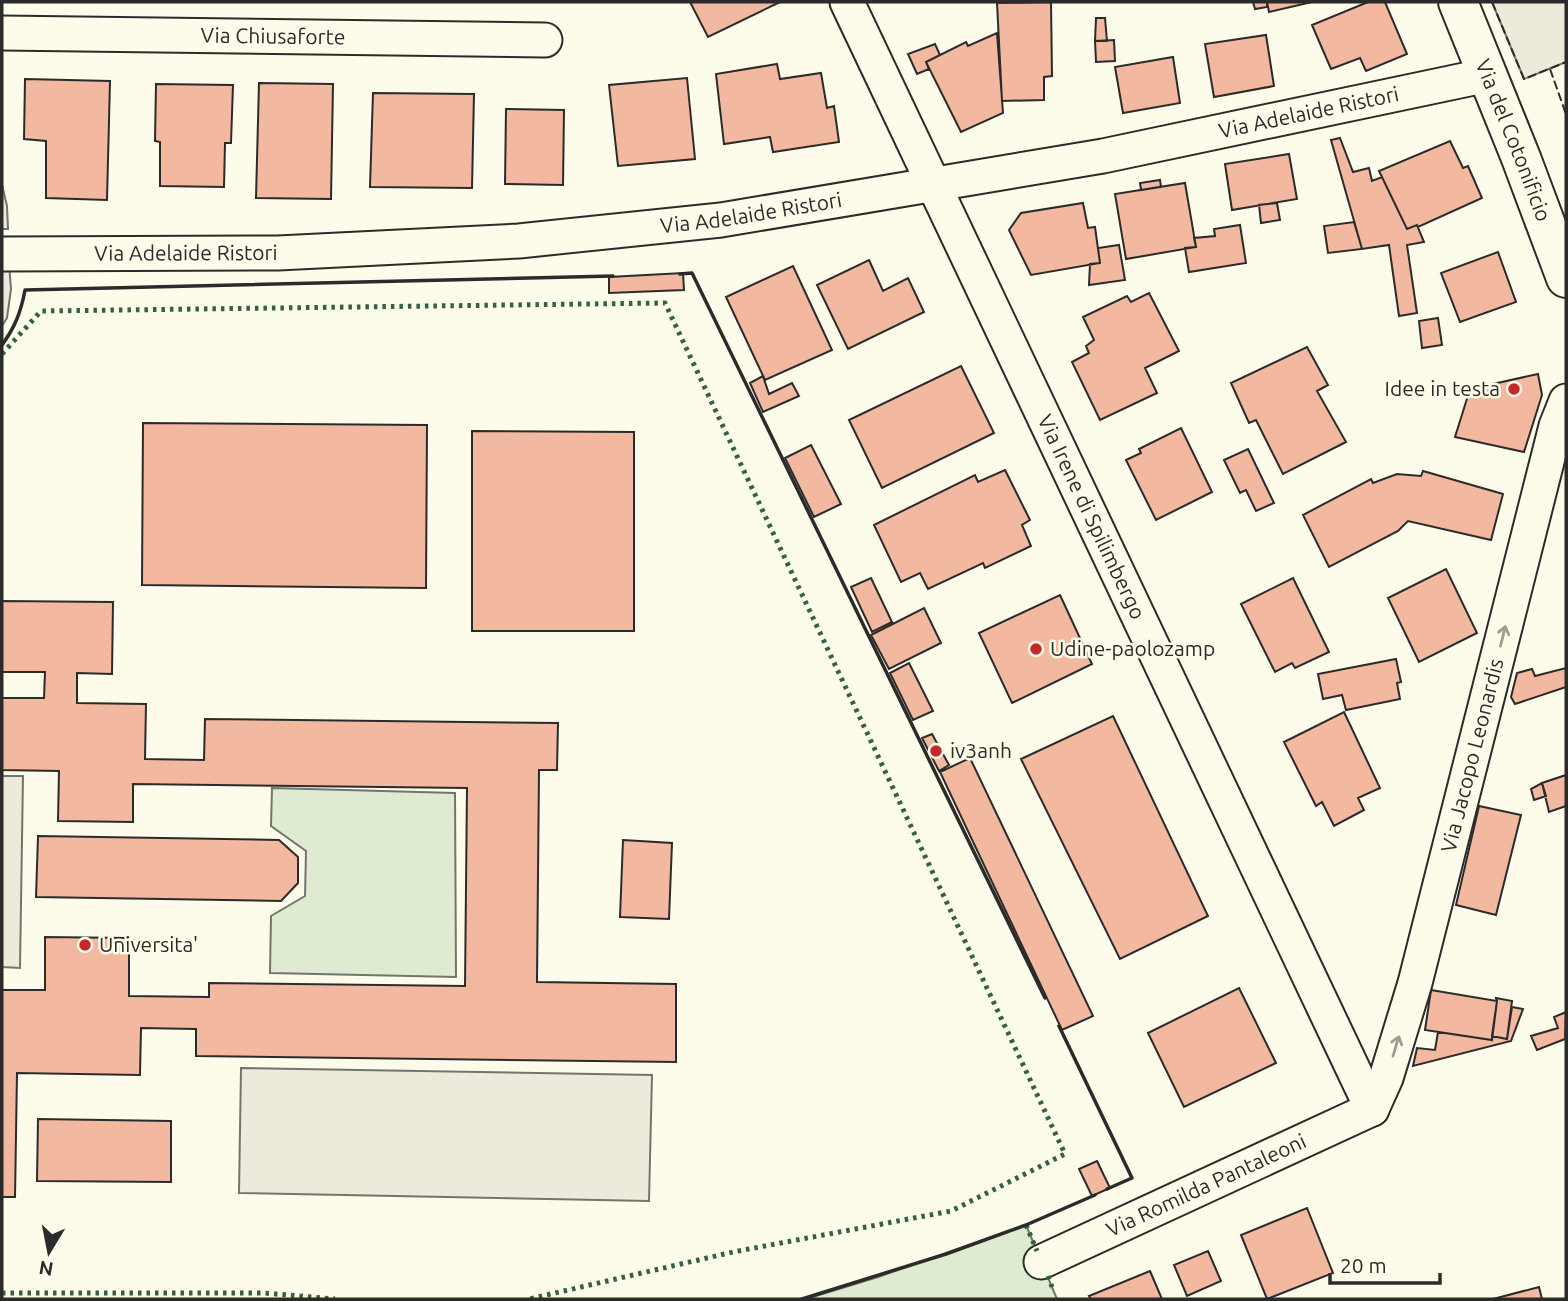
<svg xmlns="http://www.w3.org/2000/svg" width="1568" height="1301" font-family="Ubuntu,sans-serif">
  <rect width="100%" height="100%" fill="#fdfbea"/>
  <path fill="#deebd1" stroke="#74746e" stroke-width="2" d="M272,788L455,793L456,977L270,973L271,916L305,896L306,851L271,826Z
    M1026,1225L1057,1299H806L878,1277Z"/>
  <path fill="#eceadb" stroke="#74746e" stroke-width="2" d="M1492,2H1566V62L1524,79Z
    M2,185L7,206L8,229H2Z
    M2,264H9L11,289L7,318L2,326Z
    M2,776H23L20,968L2,967Z
    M241,1068L652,1075L649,1201L239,1193Z"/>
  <path fill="#f2b8a0" stroke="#2b2b2b" stroke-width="2" d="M690,2H780L708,37Z
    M1051,2L1052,76L1044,77V100L1002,101L997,3Z
    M1253,2H1267V7L1255,9Z
    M1267,2H1312L1269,12Z
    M1368,2H1385L1407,54L1366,71L1360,58L1331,69L1312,25Z
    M1096,18H1105L1107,41H1095Z
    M997,33L1003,113L961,132L926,62L966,42L968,46Z
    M1266,35L1274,86L1214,97L1205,44Z
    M1114,40L1115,61L1096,62L1095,41Z
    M935,44L940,55L926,62L929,69L917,74L908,54Z
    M1173,57L1180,103L1123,113L1115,67Z
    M777,64L780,79L821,73L827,108L834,106L839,142L773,152L770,137L724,144L716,74Z
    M687,78L695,159L618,166L609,85Z
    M25,79L110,81L107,200L46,198V141L24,139Z
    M259,83L333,84L331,199L256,198Z
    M156,84L233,85L231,143H225L224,187L160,186V142L155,141Z
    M373,93L474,94L472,188L370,187Z
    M506,109L564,110L563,185L505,184Z
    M1340,138L1353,172L1369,168L1372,181L1382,177L1407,229L1417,225L1424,242L1407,245L1417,313L1399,316L1389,245L1362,249L1331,140Z
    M1450,141L1463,168L1468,166L1482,198L1418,227L1417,225L1407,229L1379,171Z
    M1289,154L1297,199L1232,210L1225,164Z
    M1160,180L1161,187L1141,190L1140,183Z
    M1185,183L1196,247L1126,259L1115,194Z
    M1083,203L1088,228L1095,227L1100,263L1031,275L1009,230L1021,213Z
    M1277,203L1280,220L1261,223L1259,205Z
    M1354,222L1362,249L1328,253L1324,226Z
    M1240,225L1246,263L1189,272L1185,248L1196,247L1194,238L1215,236L1214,229Z
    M1119,245L1125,280L1089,285L1090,264L1100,263L1098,248Z
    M1498,252L1516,302L1460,322L1441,273Z
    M869,260L883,291L908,278L924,312L848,349L817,285Z
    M793,266L832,350L765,380L726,297Z
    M683,273L684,290L609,293V277Z
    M1149,293L1179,351L1145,368L1157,393L1100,420L1072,362L1089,353L1086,346L1094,340L1083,317L1127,296L1131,302Z
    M1438,318L1442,345L1422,348L1419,321Z
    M1307,347L1328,385L1317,391L1346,442L1283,474L1256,420L1249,423L1231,383Z
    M961,366L994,433L882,488L849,420Z
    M1538,374L1542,395L1524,452L1455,437L1470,389Z
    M763,376L769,394L792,383L799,396L763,412L750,383Z
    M143,423L427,425L426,588L142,585Z
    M1181,428L1212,492L1156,520L1126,460L1141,453L1139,449Z
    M472,431L634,432V631H472Z
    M811,445L841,504L814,517L785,458Z
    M1248,449L1274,503L1256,511L1246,490L1240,493L1224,460Z
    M1005,470L1030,520L1022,525L1031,546L985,568L983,563L928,589L920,573L901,582L874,525L975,475L978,482Z
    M1423,471L1503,494L1491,540L1408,521L1398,531L1329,567L1303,515L1371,479L1373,483L1397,474L1421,476Z
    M1446,569L1477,633L1419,662L1388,598Z
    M871,578L892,622L872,632L851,587Z
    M1293,578L1329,652L1295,668L1292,663L1275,672L1241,604Z
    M1060,595L1092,664L1012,703L979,633Z
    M2,601L113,602L112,674L77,673V703L146,704L145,759L204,760L205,719L558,723L557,770H539L537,982L676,984V1062L196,1056V1029L141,1028L140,1075L17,1073L15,1197H2V990H45V937L129,938V996L209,997V983L465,986L467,788L133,784V822L58,821L59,771L2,770V698H44L45,672H2Z
    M924,608L941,643L889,669L871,635Z
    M1396,659L1401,682L1397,683L1400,699L1346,710L1342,695L1323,699L1318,674Z
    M909,663L933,711L913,720L890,673Z
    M1566,668V687L1515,704L1511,697L1517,673L1532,669L1535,676Z
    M1344,712L1380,788L1358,798L1364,810L1334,826L1322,802L1316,806L1284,742Z
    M1113,716L1208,916L1120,959L1021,759Z
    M932,734L949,765L939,771L922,738Z
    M970,758L1093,1016L1062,1030L940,772Z
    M1566,775V806L1549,812L1542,783Z
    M1542,783L1546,796L1534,800L1531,789Z
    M1479,806L1521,815L1496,915L1456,905Z
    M38,836L279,840L298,857V883L281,901L36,897Z
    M623,840L672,843L669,919L620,917Z
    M1239,988L1276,1063L1184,1107L1148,1033Z
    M1431,990L1497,1001L1492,1040L1425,1030Z
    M1496,998L1512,1001L1507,1039L1492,1036L1497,1001Z
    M1512,1007L1523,1009L1511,1041L1413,1066L1417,1048L1435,1050L1438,1032L1492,1040V1036L1507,1039Z
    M1566,1012L1565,1039L1537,1050L1531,1036L1558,1028L1554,1017Z
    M38,1119L171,1121V1182L37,1181Z
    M1097,1161L1110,1188L1092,1196L1079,1169Z
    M1307,1208L1333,1273L1267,1299L1241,1235Z
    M1208,1251L1221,1281L1187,1296L1174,1265Z
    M1150,1271L1162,1299H1091L1089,1296Z
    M1539,1287L1542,1299H1493Z"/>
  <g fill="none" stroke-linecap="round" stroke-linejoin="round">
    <g stroke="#2b2b2b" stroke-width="37">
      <g id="minor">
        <path id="s1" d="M847,2L1372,1109"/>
        <path id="s2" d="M2,33L545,40"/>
        <path id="s3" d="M2,254L278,253L519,241L721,220L1103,156L1488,75"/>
        <path id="s4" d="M1372,1109L1386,1078L1415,983L1556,426L1566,401"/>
        <path id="s5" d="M1041,1262L1372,1109"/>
      </g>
    </g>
    <g stroke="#2b2b2b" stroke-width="42">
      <g id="secondary">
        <path id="s6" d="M1458,2L1521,158L1566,278"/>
      </g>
    </g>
    <use href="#minor" stroke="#fdfbea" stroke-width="33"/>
    <use href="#secondary" stroke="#fdfbea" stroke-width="38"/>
    <path stroke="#34623c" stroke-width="5" stroke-dasharray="3.5 5" stroke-linecap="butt" d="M2,354L41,311L665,303L1065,1154L951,1211L733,1252L529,1299
      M1026,1225L1037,1251
      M1048,1276L1052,1287
      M2,1293H264L335,1299"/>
    <path stroke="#2b2b2b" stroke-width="2" stroke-dasharray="9 3.5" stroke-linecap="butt" d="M1492,2L1524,79L1566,62
      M1550,69L1566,114
      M806,1299L807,1298"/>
    <path stroke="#2b2b2b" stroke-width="3.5" d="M680,274L692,273L1045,998
      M2,345C15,327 21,312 25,290L613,276
      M1059,1026L1132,1178L1107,1189
      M802,1299L946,1254L1026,1225L1095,1195"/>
  </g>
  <defs><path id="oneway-shaft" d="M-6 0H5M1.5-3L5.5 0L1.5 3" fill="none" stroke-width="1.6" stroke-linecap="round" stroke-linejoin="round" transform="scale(1.75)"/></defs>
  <g stroke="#9e9d94">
    <use href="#oneway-shaft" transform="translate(1503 636) rotate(-76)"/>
    <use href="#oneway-shaft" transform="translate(1396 1046) rotate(-73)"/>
  </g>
  <g fill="#c62828" stroke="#fdfbea" stroke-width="2.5">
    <circle cx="1514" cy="389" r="7"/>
    <circle cx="1036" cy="649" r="7"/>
    <circle cx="936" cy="751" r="7"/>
    <circle cx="85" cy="945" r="7"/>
  </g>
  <g text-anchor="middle" stroke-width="5" stroke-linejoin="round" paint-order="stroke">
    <g font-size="21" fill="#2b2b2b" stroke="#fdfbea">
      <text dy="7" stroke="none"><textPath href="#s2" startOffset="271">Via Chiusaforte</textPath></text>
      <text dy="7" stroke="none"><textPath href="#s3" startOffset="1318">Via Adelaide Ristori</textPath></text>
      <text dy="7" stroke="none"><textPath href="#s6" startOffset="149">Via del Cotonificio</textPath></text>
      <text dy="7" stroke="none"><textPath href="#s3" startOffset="751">Via Adelaide Ristori</textPath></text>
      <text dy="7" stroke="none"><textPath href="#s3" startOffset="184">Via Adelaide Ristori</textPath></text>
      <text dy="7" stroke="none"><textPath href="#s1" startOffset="570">Via Irene di Spilimbergo</textPath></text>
      <text dy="7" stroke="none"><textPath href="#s4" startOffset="368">Via Jacopo Leonardis</textPath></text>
      <text dy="7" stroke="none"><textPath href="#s5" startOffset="182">Via Romilda Pantaleoni</textPath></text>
    </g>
    <g font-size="21" fill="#2b2b2b" stroke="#fdfbea" text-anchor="start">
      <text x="1500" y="396" text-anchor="end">Idee in testa</text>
      <text x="1050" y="656">Udine-paolozamp</text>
      <text x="950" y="758">iv3anh</text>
      <text x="99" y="952">Universita'</text>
    </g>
  </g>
  <rect width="1568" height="1301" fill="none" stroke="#2b2b2b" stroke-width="7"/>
  <g transform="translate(49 1252) rotate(190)" stroke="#fdfbea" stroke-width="5" paint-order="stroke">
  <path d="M0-5L12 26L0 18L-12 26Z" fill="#2b2b2b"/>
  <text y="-10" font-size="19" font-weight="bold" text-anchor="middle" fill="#2b2b2b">N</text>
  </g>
  <path d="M1330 1273v10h110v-10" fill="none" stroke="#2b2b2b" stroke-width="3.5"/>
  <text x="1340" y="1273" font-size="21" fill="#2b2b2b" stroke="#fdfbea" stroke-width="5" paint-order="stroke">20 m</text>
</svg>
